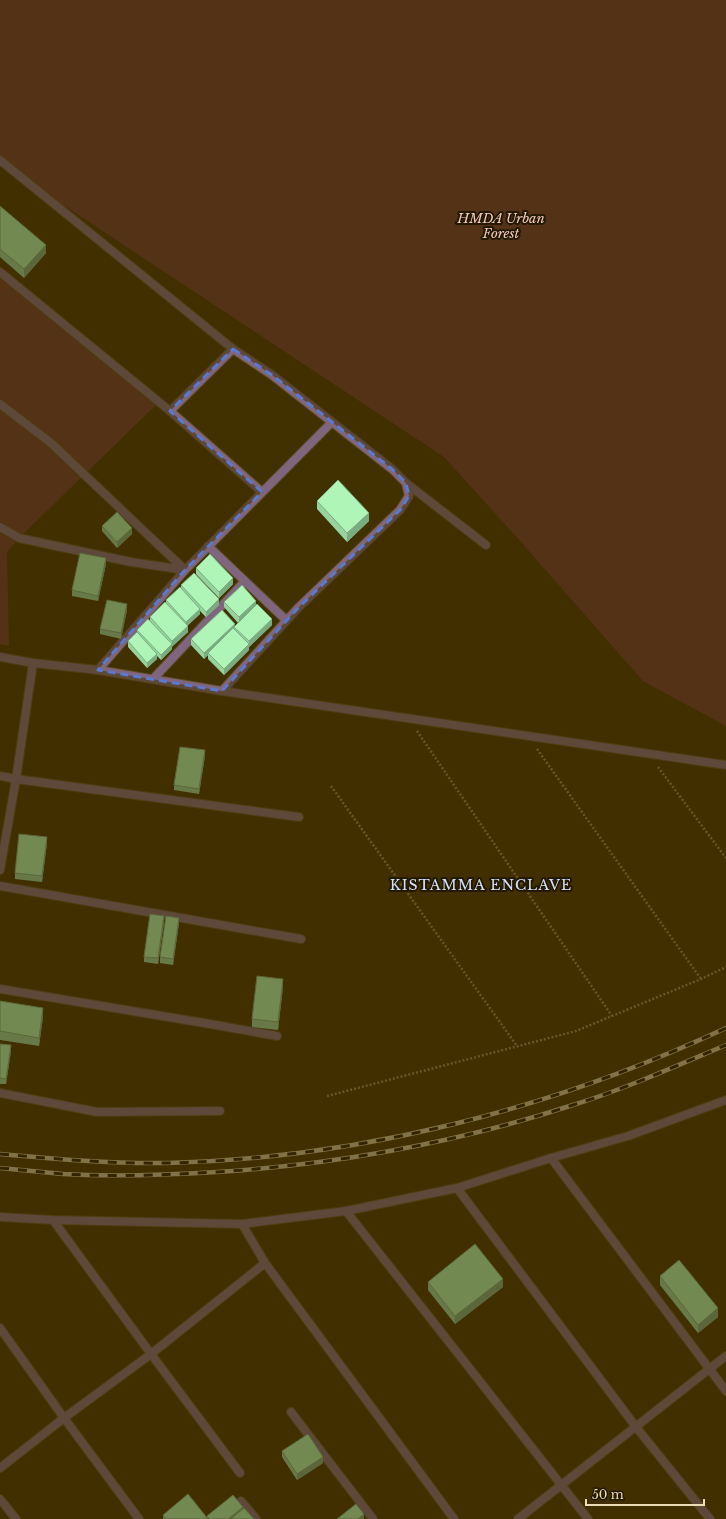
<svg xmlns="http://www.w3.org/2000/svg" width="726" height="1519" font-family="'Libre Baskerville',serif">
  <rect width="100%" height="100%" fill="#413000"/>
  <path fill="#693732" d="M0,0H726V726L643,681L513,533L444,457L0,163Z
    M0,278L156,405L19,538L7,552L9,646L0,644Z"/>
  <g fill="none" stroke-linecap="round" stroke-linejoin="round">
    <g stroke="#5d4c1d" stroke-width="10">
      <path id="minor" d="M0,160L233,349L272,375L392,469L406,483L409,496L400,510L298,608L222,691
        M0,272L170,411L262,492
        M0,404L51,443L185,570
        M170,411L233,349
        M406,483L486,545
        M0,527L19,538L131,562L185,570
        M208,546L286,620
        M98,670L185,570L332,422
        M153,679L245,581
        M0,776L16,779L299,817
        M0,870L16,779L33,663
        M0,886L301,939
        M0,989L216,1025L277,1036
        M0,1093L97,1112L220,1111
        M551,1158L726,1391
        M457,1188L636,1427L710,1519
        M346,1211L588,1519
        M0,1217L53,1220L242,1224
        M53,1220L151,1354L240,1473
        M0,1328L64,1418L139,1519
        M291,1412L373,1519
        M0,1468L64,1418L151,1354L265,1263
        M0,1499L16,1519
        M241,1501L256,1519
        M454,1519L265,1263L242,1224L346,1211L457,1188L551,1158L628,1136L726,1100
        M518,1519L726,1356"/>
    </g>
    <g stroke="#5d4c1d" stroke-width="10">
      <path id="tertiary" d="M0,657L33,663L98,670L222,691L726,765"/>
    </g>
    <path stroke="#948458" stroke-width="2.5" stroke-dasharray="2 2" stroke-linecap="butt" d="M417,731L612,1016
      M537,749L701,979
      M658,767L726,858
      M331,786L517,1046
      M327,1096L576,1031L701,979L726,967"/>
    <use href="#minor" stroke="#7f667e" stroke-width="8"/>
    <use href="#tertiary" stroke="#7f667e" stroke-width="8"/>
    <g stroke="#d3c39a" stroke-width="4.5">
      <path id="rail" d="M0,1154C56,1159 112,1164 168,1163C361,1158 552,1109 726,1028
        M0,1168C21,1170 42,1172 63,1174C114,1177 166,1175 217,1172C339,1164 456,1143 573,1105C625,1089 676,1066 726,1045"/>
    </g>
    <use href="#rail" stroke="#231901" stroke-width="3" stroke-dasharray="9" stroke-linecap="butt"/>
  </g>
  <path fill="#96d39d" d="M0,206L46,253L24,278L0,257Z
    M317,501L369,521L347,542L317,509Z
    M102,526L132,534L117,548L102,531Z
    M106,564L98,601L72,596V590Z
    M196,568L233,584L219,598L196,574Z
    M181,585L219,605L206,617L200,611V614L187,626L188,632L172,646V649L161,660L157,656V659L147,668L128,647V641L137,632V630L150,621V617L166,603V600L181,588Z
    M224,602L256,605L272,625L249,647V650L224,675L208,659V655L204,659L191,645V639L235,626L238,623L224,607Z
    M127,610L121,639L100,634V629Z
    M205,756L199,794L174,790V785Z
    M47,843L42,882L15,879V873Z
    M164,922L158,964L144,962V957Z
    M179,923L173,965L160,963V957Z
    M283,987L278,1030L252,1027V1019Z
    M0,1001L43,1017L39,1046L0,1040Z
    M0,1044L11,1051L6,1084H0Z
    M660,1276L718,1317L698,1333L660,1285Z
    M428,1282L503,1287L455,1324L428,1290Z
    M282,1451L323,1463L297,1480L282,1457Z
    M243,1509L254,1519H163V1515L207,1517V1516Z"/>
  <path fill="#7aac80" d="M46,245V253L24,278V269Z
    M369,513V521L347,542V533Z
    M132,528V534L117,548V542Z
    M106,558V564L98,601V596Z
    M233,578V584L219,598V592Z
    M219,599V605L206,617V612Z
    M256,601V606L239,623V617Z
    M127,604V610L121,639V633Z
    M200,609V614L186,627V622Z
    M272,619V625L249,647V650L224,675V669L249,644V641Z
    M235,624L234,630L208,653V655L204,659V653Z
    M188,626V632L172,647V641Z
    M172,644V649L161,660V655Z
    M157,654V659L147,668V663Z
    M205,750V756L199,794V789Z
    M47,837V843L42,882V876Z
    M164,916V922L158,964V958Z
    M179,918V923L173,965V959Z
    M283,979V987L278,1030V1022Z
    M43,1008V1017L39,1046V1038Z
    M11,1045V1051L6,1084V1079Z
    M503,1279V1287L455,1324V1316Z
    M718,1308V1317L698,1333V1325Z
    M323,1457V1463L297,1480V1474Z
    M243,1507V1512L235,1519H228Z
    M364,1514V1519H358Z"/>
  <path fill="#aef5b7" stroke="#7aac80" d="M0,206L46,245L24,269L0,249Z
    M338,480L369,513L347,533L317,501Z
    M117,512L132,528L117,542L102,526Z
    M80,553L106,558L98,596L72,590Z
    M210,554L233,578L219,592L196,568Z
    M194,573L219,599L206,612L181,585Z
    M242,585L256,601L239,617L224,602Z
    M180,587L200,609L186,622L166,600Z
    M107,600L127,604L121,633L100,629Z
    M165,602L188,626L172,641L150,617Z
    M257,604L272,619L249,641L234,627Z
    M222,610L235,624L204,653L191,639Z
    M148,619L172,644L161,655L137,630Z
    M233,628L249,644L224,669L208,653Z
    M137,632L157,654L147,663L128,641Z
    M180,747L205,750L199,789L174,785Z
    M19,834L47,837L42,876L15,873Z
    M150,914L164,916L158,958L144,957Z
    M166,916L179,918L173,959L160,957Z
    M257,976L283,979L278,1022L252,1019Z
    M0,1001L43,1008L39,1038L0,1031Z
    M0,1044L11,1045L6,1079L0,1078Z
    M475,1244L503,1279L455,1316L428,1282Z
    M679,1260L718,1308L698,1325L660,1276Z
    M308,1434L323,1457L297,1474L282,1451Z
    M188,1494L208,1519H166L163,1515Z
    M233,1495L243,1507L228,1519H209L207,1516Z
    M356,1504L364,1514L358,1519H337Z
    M244,1508L254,1519H231Z"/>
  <path d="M0 0H726V1519H0ZM233,349L272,375L392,469L406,483L409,496L400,510L298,608L222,691L98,670L185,570L262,492L170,411Z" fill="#413000" fill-opacity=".55" fill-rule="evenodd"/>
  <path fill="none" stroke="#5b79ce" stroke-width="3" stroke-dasharray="8 5" stroke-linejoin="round" d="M233,349L272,375L392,469L406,483L409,496L400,510L298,608L222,691L98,670L185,570L262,492L170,411Z"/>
  <g text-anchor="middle" stroke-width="4" stroke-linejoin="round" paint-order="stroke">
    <g font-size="13" font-style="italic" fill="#f7c9c3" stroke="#231901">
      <text x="501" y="223">HMDA Urban<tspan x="501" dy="15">Forest</tspan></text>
    </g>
    <g font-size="14" letter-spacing="1" fill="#d5e0fc" stroke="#231901">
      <text x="481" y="890">KISTAMMA ENCLAVE</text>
    </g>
  </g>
  <path d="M586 1499v6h118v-6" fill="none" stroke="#edddb5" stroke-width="2"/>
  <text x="592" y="1499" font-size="12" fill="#edddb5" stroke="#231901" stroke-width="3" paint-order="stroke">50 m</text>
</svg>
